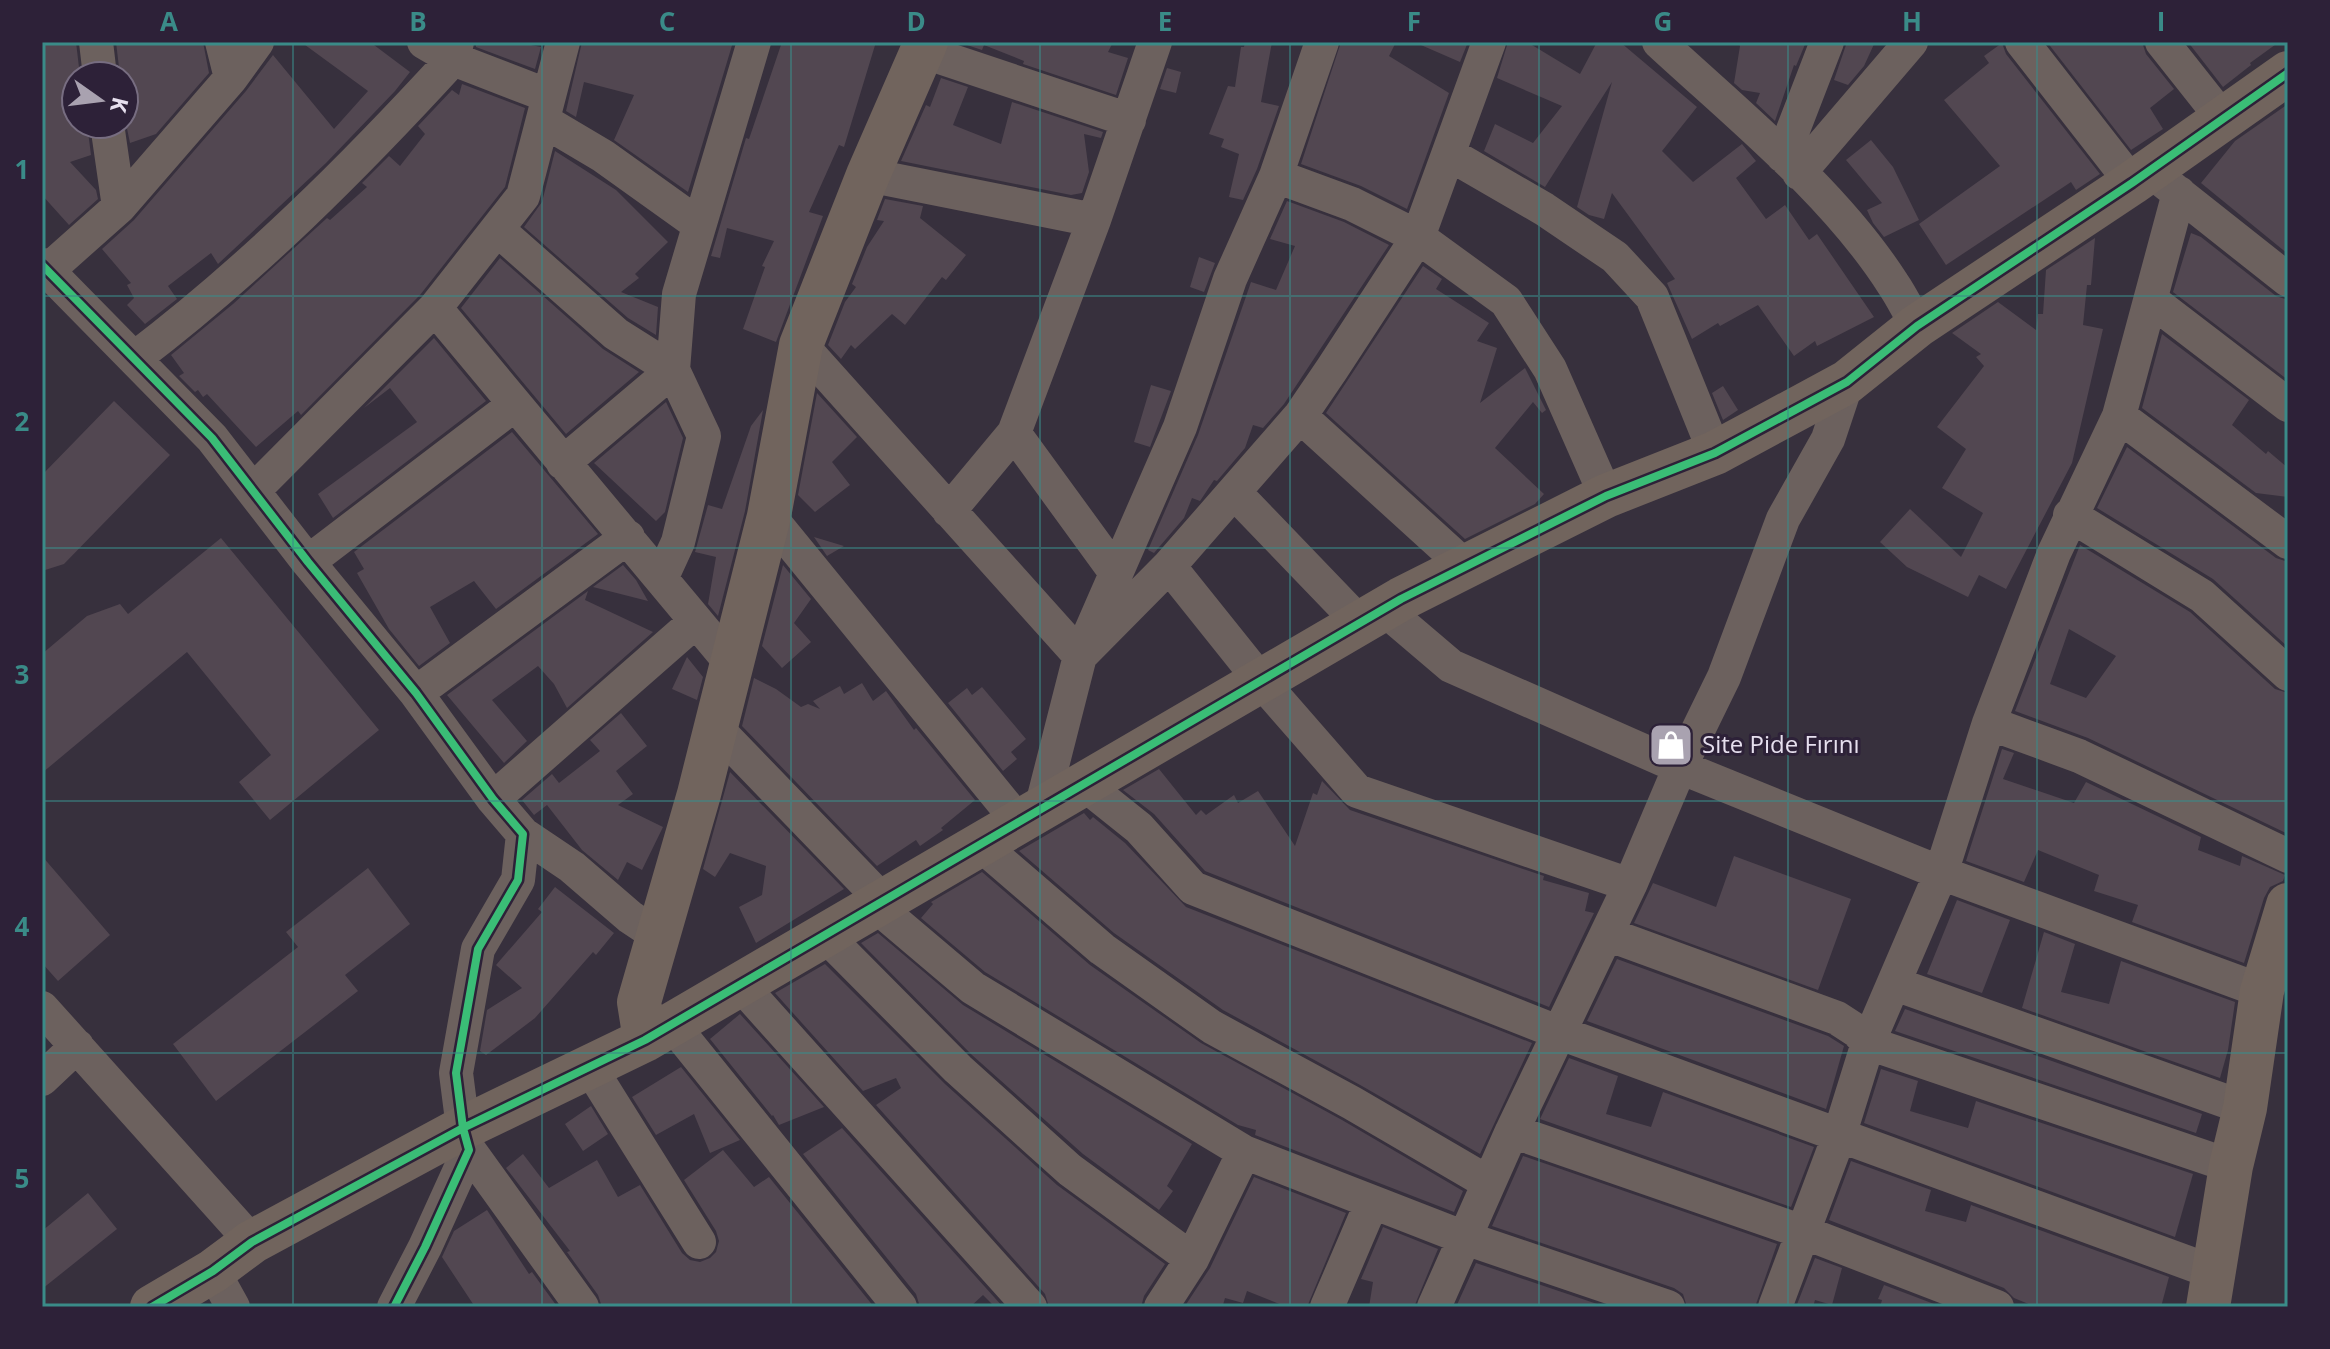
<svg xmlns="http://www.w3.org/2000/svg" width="2330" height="1349" font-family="'Open Sans',sans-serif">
  <rect width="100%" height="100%" fill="#37303d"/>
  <path fill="#524751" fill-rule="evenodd" d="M42,42H76L80,76H72L76,93V124H87L91,155L70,162L96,190L98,199L69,225L42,195Z
    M116,42H203L209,73L156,134L130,143L124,114V76H120Z
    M301,42H370L410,72L395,91L326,163L218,264L211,253L168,286L177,299L145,324L127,305L134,298L127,285L131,283L102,249L134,220L246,91L273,55L334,129L368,91Z
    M476,42H516L541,47L535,69L476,47Z
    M582,42H733L688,192L614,140L634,95L584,82L576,117L566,111Z
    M782,42H876L844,147L839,145L809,212L823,216L776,342L743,329L765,267L762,266L774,241L727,228L720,258L711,256L746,138L749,139Z
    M958,42H1113L1108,52L1128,58L1116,95L1023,64L1024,61L984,45L982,50Z
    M1245,42H1272L1261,102L1279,106L1257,169L1243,200L1229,197L1239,154L1221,147L1224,139L1209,134L1228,86L1235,87L1241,47H1244Z
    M1341,42H1396L1389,56L1449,93L1407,209L1361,186L1301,164Z
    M1414,42H1468L1460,62Z
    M1508,42H1527L1580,74L1597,42H1620L1697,107L1662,151L1693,182L1742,144L1756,161L1736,178L1766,219L1785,205L1809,240L1817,234L1874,317L1817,346L1815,341L1794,356L1758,305L1720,326L1718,323L1692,339L1667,283L1675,279L1612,193L1604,219L1589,215L1577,207L1612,82L1545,187L1484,151L1495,124L1533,143L1562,106L1497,78Z
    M1738,42H1806L1796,66L1794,65L1775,121L1756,103L1760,93L1742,90L1734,83L1740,46Z
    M1847,42H1875L1864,66L1848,85L1834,80Z
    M2047,42H2142L2146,54L2174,89L2150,108L2163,129L2131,150Z
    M2188,42H2279L2250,63L2251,65L2223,87Z
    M2002,43L2006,54L2100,174L2076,190L2071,182L1946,265L1919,224L2000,166L1944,100L1989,63L1984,56Z
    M1167,68L1181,72L1176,93L1160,89Z
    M941,78L968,87L953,125L1001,144L1012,102L1103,132L1101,138L1084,134L1089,172L1082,193L1071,195L901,161L926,105L930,107Z
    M462,84L525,108L505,187L420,295L301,415L298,411L256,447L207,394L203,397L198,390L195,392L179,376L184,373L171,355L233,304L327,218L330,220L367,187L362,183L389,156L400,166L425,134L418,126L452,90L459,95Z
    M2288,104V254L2201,183L2235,141Z
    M1871,140L1893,167L1919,220L1884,237L1873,223L1867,210L1882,203L1846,160Z
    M555,151L616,190L668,242L635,274L639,278L621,292L658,307L656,335L628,318L524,227L542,202Z
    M885,199L923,206L920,218L966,255L946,280L942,277L905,325L892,314L855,349L851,345L841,359L828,345L845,302L856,287L852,284L867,247L884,221L877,220Z
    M1287,201L1344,222L1389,245L1284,404L1263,428L1253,425L1245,448L1217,481L1214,480L1200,501L1192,498L1184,518L1154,553L1148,550L1198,435L1251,282L1276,290L1295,246L1270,239Z
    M2191,233L2201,237L2276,296L2288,300V380L2173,292Z
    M2095,238L2091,285H2087L2083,325L2103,329L2072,463L2006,589L1979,575L1968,597L1907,567L1880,542L1910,509L1961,557L1983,513L1942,488L1966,449L1937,427L1984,366L1976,357L1981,354L1952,333L1998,302L2036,330L2038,314H2043L2046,270Z
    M1199,257L1215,263L1204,292L1190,287Z
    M500,258L603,349L639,372L566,434L461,308Z
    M1423,266L1442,279L1436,289L1489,323L1477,341L1497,348L1480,403L1525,368L1546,410L1542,413L1533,402L1495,448L1544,494L1535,504L1465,539L1326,413Z
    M2162,334L2249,400L2232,425L2266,454L2268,451L2288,468V497L2256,493L2142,408Z
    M434,338L486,401L333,518L318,494L417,422L390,388L364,408Z
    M1151,385L1171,391L1150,447L1134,442Z
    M1723,386L1738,410L1723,420L1712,393Z
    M817,393L857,437L832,462L850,485L815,512L798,495Z
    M114,401L170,455L64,564L42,571V475Z
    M666,402L683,438L665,512L656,521L594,463Z
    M763,410L745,511L718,616L708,604L716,557L695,552L708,505L722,509L751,426Z
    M512,432L598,534L496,609L474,581L430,607L450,643L419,666L389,629L357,573L364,569L354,552Z
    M2127,447L2276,558L2288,562V647L2213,579L2097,508Z
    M814,537L844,546L827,556Z
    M221,538L379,730L270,820L239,782L271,755L187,652L42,773V654L87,616L120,604L128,614Z
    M2080,545L2190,612L2275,689L2288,693V834L2088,738L2015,711ZM2069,629L2116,656L2086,698L2050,684Z
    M623,565L636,580L648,601L593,587Z
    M783,565L811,599L794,623L811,642L782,668L762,646Z
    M588,591L585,600L653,632L567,708L554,684L538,666L492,700L527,741L504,763L447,695Z
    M687,657L703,677L697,700L672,689Z
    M754,678L776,689L801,707L808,704L820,709L813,701L840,686L844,694L862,683L873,701L886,691L914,730L916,728L975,800L941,828L943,830L920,846L916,840L877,866L742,726Z
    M982,687L1026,739L1011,752L1017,759L1003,771L948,703L967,688L972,695Z
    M621,713L647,746L616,771L633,794L618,805L663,827L642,870L627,862L618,880L582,850L547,805L534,815L522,800L552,774L559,783L600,751L590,740Z
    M2002,749L2014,753L2003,779L2074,803L2086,782L2201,837L2198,850L2240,866L2242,856L2285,875L2283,881L2270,887L2264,898L2244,963L2132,922L2138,905L2094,891L2099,875L2038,850L2024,882L1966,861Z
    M1159,769L1196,815L1201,810L1206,815L1234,795L1238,803L1258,791L1295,846L1313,793L1317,795L1322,781L1350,810L1544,876L1543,880L1589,893L1585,911L1594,913L1549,1007L1205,871L1154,814L1123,790Z
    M730,772L844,889L756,943L739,907L762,895L766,866L730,853L715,877L703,869Z
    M1084,813L1090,820L1093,817L1125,843L1186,907L1532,1043L1480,1154L1362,1086L1223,1010L1114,933L1019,851Z
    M42,856L110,935L58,981L42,963Z
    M1734,856L1851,899L1818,990L1634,923L1653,883L1716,907Z
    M368,868L410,924L345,975L358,991L216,1101L173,1044L298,947L286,932Z
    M982,872L1090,965L1201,1043L1342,1120L1463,1191L1454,1212L1255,1135L1256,1130L1238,1125L985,972L921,918L933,904L931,902Z
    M555,887L614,933L596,955L593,952L535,1018L486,1055L480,1051L487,1010L522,988L496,965L542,912L538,909Z
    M1957,900L2010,920L1982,993L1927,974Z
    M2044,932L2075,944L2061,992L2109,1004L2121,961L2235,1002L2228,1050L2220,1078L2022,1008Z
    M878,933L963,1005L1192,1144L1167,1186L1173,1191L1159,1210L1083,1154L972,1055L861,943Z
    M1617,959L1828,1036L1844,1046L1826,1109L1587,1021Z
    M825,964L945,1084L1057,1185L1165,1264L1144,1296L1141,1307H1049L1045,1294L876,1105L901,1088L896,1078L863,1091L775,993Z
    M1905,1009L2202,1114L2196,1133L1895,1031Z
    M740,1014L824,1107L779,1125L773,1115L772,1116L710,1039Z
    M1569,1058L1618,1076L1606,1114L1651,1127L1663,1092L1814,1147L1791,1207L1540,1119Z
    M681,1067L740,1140L710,1153L694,1114L656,1135L632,1097Z
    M1881,1069L1918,1081L1910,1111L1920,1114L1968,1128L1976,1101L2193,1174L2175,1237L1864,1123Z
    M591,1106L608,1134L583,1151L565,1124Z
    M842,1128L1003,1307H995L983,1295L970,1307H920L916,1294L803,1154Z
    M723,1150L754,1187L769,1177L874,1307H602L598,1295L567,1252L570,1251L506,1168L523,1154L549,1188L597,1160L618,1197L640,1185L682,1253L690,1260L700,1262L710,1258L716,1252L719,1241L716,1231L684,1180Z
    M1523,1156L1777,1244L1755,1307H1687L1683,1294L1674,1288L1492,1226Z
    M1851,1161L1931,1190L1925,1211L1966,1222L1971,1205L2169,1277L2161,1307H2036L2014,1298L2004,1288L1829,1220Z
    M1254,1177L1346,1213L1307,1307H1287L1247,1291L1243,1303L1225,1298L1223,1305L1225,1307L1185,1306L1210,1268Z
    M88,1193L117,1229L42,1289V1231Z
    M487,1210L529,1274L532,1272L556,1305L475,1307L442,1257L454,1231Z
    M1383,1227L1438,1249L1414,1307H1369L1373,1282L1361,1279Z
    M1815,1258L1842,1268L1832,1305L1815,1300L1813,1307H1796Z
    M1476,1263L1606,1307H1456Z
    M1884,1285L1942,1307H1880L1882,1300L1878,1299Z"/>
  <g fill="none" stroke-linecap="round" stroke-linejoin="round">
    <path stroke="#6c615e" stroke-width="34" d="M96,42L100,76
      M222,42L231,78
      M424,42L453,59L549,96
      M1659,42C1738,115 1835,193 1893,284C1902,297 1909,312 1917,326
      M2022,42L2132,183
      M2162,42L2223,119
      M922,51L1129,120
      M544,121L603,156L698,224
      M107,124L119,207
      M1449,154L1544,209L1615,257L1652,297L1715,453
      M1783,156L1827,42
      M1799,173L1911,42
      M868,175L1094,220
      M1276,176L1352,204L1418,237L1506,301L1550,369L1606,496
      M2163,181L2288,280
      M498,230L616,334L673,370L704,436L678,542L661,579
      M42,265L212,438L308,562L416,693L493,799L523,834L518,880L478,949L456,1073L463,1128L469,1150L425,1247L394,1307
      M47,271L119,207L231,78L257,42
      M2151,300L2288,405
      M435,308L732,664
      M801,345L1080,656L1169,566L1300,416L1332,369L1418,237L1489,42
      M135,358C252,269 354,167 453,59L457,42
      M1300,416L1466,567
      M2119,416L2288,542
      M1014,433L1116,573
      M563,463L673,370L679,294L754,42
      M253,491L435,308L523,196L563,42
      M1234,492L1360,623
      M949,511L1014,433L1094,220L1155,42
      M2070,515L2202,596L2288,674
      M769,516L1019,822
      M308,562L514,405
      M1169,566L1261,681L1357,791L1630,885
      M1384,609L1451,666L1680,767L1941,873L2262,991
      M416,693L628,537
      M1989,723L2079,756L2288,856
      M716,728L883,901
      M1084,784L1139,828L1193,888L1560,1033L2213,1272
      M493,799L696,621
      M1041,809L1080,656L1180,427L1230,279L1276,176L1322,42
      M523,834L572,867L630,917L657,935
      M980,844L1102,949L1212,1027L1352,1103L1489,1183
      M875,905L973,988L1244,1152L1465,1238L1668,1307
      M1607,934L1837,1018L1857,1031L1868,1043L2231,1166
      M825,935L958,1069L1070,1170L1192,1259
      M740,984L1030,1307
      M1895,984L2245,1108
      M42,1008L252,1242
      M672,1024L900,1307
      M589,1066L699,1242
      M42,1079L77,1046
      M1512,1131L1803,1232L1997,1307
      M469,1150L582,1307
      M213,1271L233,1307
      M1161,1307L1192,1259L1244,1152
      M1327,1307L1372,1202
      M1434,1307L1512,1131L1630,885L1680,767L1724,677L1783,519L1828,439L1847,382
      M1775,1307L1839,1136L1868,1043L1941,873L1989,723L2054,553L2119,416L2179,193"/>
    <path stroke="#71645d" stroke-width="44" d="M645,1040L639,1002L699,794L769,516L801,345L868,175L926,42
      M152,1307L213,1271L252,1242L463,1128L645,1040L1401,599L1606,496L1715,453L1847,382L1917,326L2132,183L2288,73
      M2208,1307L2231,1166L2245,1108L2262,991L2288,905"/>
    <g stroke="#2d2138" stroke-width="13">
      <path id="cycleway" d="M42,265L212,438L308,562L416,693L493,799L523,834L518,880L478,949L456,1073L463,1128L469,1150L425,1247L394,1307
        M152,1307L213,1271L252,1242L463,1128L645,1040L1401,599L1606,496L1715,453L1847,382L1917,326L2132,183L2288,73"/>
    </g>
    <use href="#cycleway" stroke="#3abd76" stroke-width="8"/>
  </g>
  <path fill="none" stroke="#3a8b88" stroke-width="2" stroke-opacity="0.55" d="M293,42V1307M542,42V1307M791,42V1307M1040,42V1307M1290,42V1307M1539,42V1307M1788,42V1307M2037,42V1307M42,296H2288M42,548H2288M42,801H2288M42,1053H2288"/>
  <defs>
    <g id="shop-square" transform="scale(2.3)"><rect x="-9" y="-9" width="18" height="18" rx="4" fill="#a9a2b0" stroke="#2d2138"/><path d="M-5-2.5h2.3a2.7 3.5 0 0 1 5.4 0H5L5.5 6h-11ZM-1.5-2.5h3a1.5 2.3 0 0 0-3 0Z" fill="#fff"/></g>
  </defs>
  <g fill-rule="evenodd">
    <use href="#shop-square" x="1671" y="745"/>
  </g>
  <g text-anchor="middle" stroke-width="6" stroke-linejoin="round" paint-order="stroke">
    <g font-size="24" fill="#e6dfee" stroke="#2d2138" text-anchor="start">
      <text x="1702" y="753">Site Pide Fırını</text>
    </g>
  </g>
  <rect width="2330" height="1349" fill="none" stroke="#2d2138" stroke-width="88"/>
  <g transform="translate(100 100) rotate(104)"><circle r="38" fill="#2d2138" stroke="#776d81" stroke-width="2"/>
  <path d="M0-6L14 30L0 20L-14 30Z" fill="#a9a2b0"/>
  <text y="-12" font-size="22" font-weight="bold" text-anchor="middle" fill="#e6dfee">K</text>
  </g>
  <rect x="44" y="44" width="2242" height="1261" fill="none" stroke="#3a8b88" stroke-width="3"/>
  <g font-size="26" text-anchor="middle" font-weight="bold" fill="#3a8b88">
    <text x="169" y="31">A</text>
    <text x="418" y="31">B</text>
    <text x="667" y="31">C</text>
    <text x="916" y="31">D</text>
    <text x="1165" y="31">E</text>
    <text x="1414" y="31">F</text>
    <text x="1663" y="31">G</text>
    <text x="1912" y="31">H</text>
    <text x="2161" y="31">I</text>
    <text x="22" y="179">1</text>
    <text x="22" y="431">2</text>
    <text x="22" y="684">3</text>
    <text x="22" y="936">4</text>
    <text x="22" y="1188">5</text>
  </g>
</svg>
